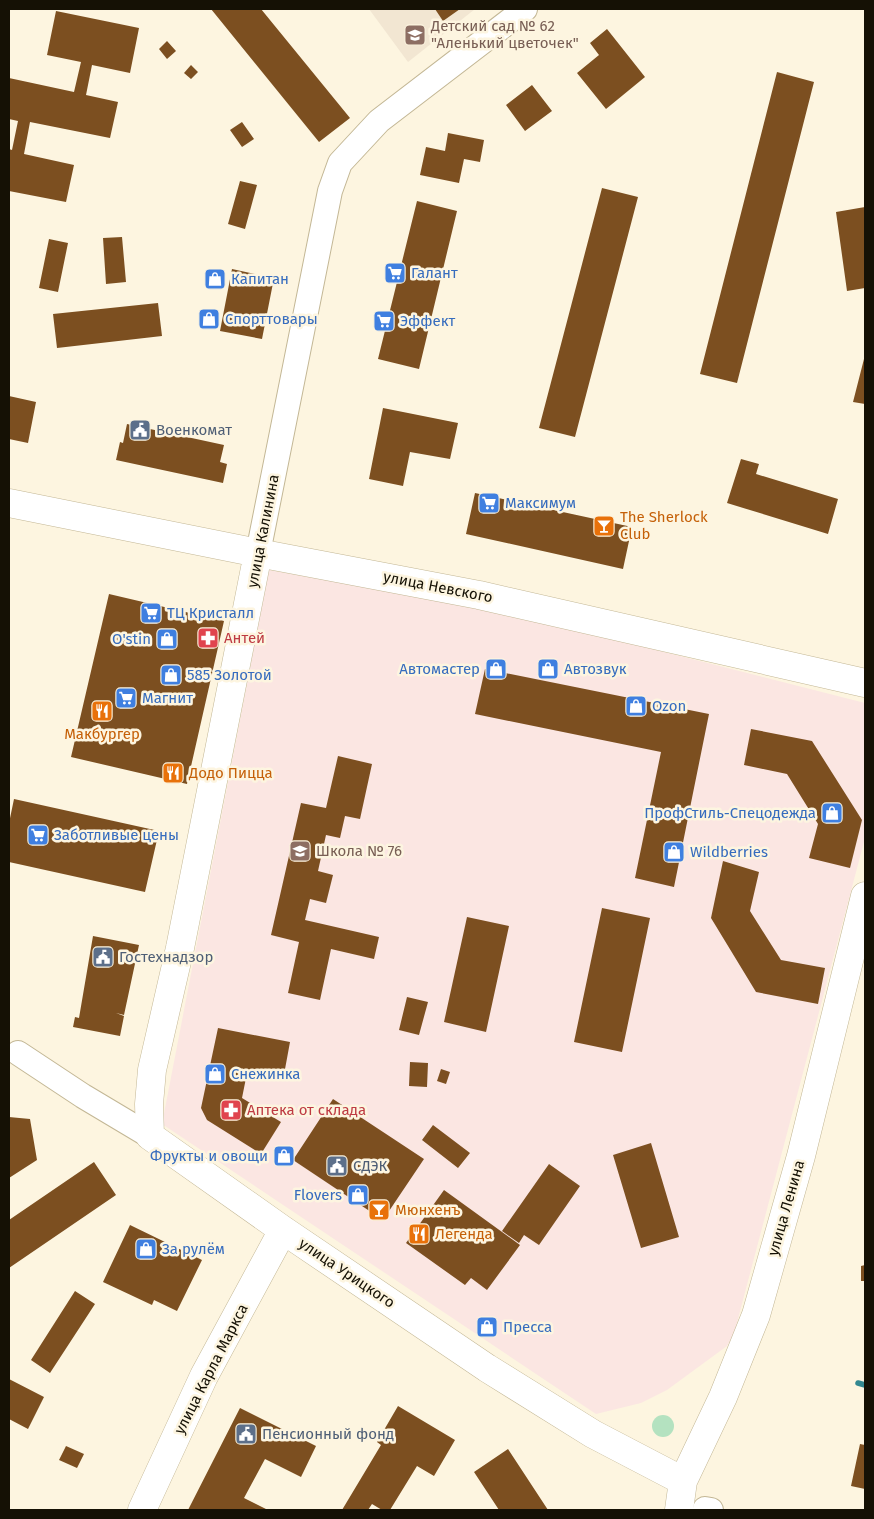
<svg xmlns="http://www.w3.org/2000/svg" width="874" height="1519" font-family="'Fira Sans',sans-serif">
  <rect width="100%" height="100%" fill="#fdf5e0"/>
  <path fill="#fbe6e2" d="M269,570L427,598L605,637L865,703V838L734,1334L727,1346L667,1390L641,1403L596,1414L162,1124Z"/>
  <path fill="#f2e6d2" d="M369,9H475L408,62Z"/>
  <path fill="#b4e2c0" d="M652 1426a11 11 0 1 1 22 0a11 11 0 1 1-22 0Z"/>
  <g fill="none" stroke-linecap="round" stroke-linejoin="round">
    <path stroke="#338890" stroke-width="5.5" d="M858,1383L865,1385"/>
  </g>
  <path fill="#7c4f20" d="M211,9H261L350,118L319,142Z
    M435,9H460L443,21Z
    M56,11L139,28L130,73L92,65L86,95L118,102L110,138L30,122L24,154L74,165L66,202L9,191V149L12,150L18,121L9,119V78L74,92L81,62L47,55Z
    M607,29L645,77L606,109L577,73L599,55L590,43Z
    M167,41L176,51L167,59L159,49Z
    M191,65L198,72L191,79L184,73Z
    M777,72L814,82L737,383L700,374Z
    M532,85L552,111L525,131L506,105Z
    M242,122L254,139L242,147L230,130Z
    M448,133L484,140L480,162L464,159L459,183L420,175L426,147L445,151Z
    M240,181L257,185L245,229L228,224Z
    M602,188L638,197L575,437L539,428Z
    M417,201L457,211L419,369L378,359Z
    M865,207V288L847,291L836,212Z
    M122,237L126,282L106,284L103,238Z
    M49,239L68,243L58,292L39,288Z
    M232,269L274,278L262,339L220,331Z
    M158,303L162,336L57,348L53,314Z
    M865,355V404L853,402Z
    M9,396L36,402L28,443L9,439Z
    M383,408L458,423L450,459L410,452L403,486L369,479Z
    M127,424L224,445L220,462L227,464L223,483L116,460L120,442L123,443Z
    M741,459L759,464L756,474L838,499L828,534L727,503Z
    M475,493L632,527L623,569L466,534Z
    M109,594L224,621L187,784L71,757Z
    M485,669L709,714L674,887L635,878L661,752L475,714Z
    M751,729L812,741L862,820L850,868L809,858L818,824L787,774L744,765Z
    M338,756L372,764L360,819L345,816L340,838L326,835L318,871L333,875L326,903L310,899L305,920L379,937L374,959L331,949L320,1000L288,993L299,942L271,935L301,803L326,808Z
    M14,799L159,831L145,892L9,862V823Z
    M723,861L759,872L750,911L781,960L825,968L818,1004L756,992L711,918Z
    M602,908L650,918L622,1052L574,1042Z
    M467,917L509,926L486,1032L444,1022Z
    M93,936L139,945L124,1015L116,1013L124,1016L120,1036L73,1027L75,1017L79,1018Z
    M407,997L428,1002L419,1035L399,1030Z
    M218,1028L290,1042L283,1080L247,1073L242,1098L281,1122L261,1154L207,1120L201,1108Z
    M410,1062L428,1063L427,1087L409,1086Z
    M441,1069L450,1072L446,1084L437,1081Z
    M333,1099L424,1159L383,1220L293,1160Z
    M9,1117L30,1119L37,1160L9,1178Z
    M433,1125L470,1153L458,1168L422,1140Z
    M651,1143L679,1237L641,1248L613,1155Z
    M94,1162L116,1195L9,1268V1220Z
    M549,1164L580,1186L539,1245L524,1235L519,1243L502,1231Z
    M444,1190L520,1245L487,1290L471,1278L465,1285L406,1243Z
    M130,1225L202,1260L177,1311L154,1300L152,1305L103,1282Z
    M865,1265V1281H861V1266Z
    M75,1291L95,1304L50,1373L31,1360Z
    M9,1379L44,1397L28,1429L9,1419Z
    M398,1406L455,1440L434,1476L417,1466L390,1510H382L372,1504L368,1510H342L381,1445L377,1442Z
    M240,1408L316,1446L301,1477L265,1459L244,1498L268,1510H188Z
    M860,1444L865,1445V1489L851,1486Z
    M66,1446L84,1454L77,1468L59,1460Z
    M508,1449L548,1510H499L474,1472Z"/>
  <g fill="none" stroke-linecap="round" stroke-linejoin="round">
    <g stroke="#c3b795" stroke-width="26">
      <path id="street" d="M258,553L330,191L340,163L379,121L525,9
        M18,1053L83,1096L150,1136
        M705,1509L711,1510"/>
    </g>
    <g stroke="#c3b795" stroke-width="29">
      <path id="secondary" d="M9,503L258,553L479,595L865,683
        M258,553L180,948L152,1070L149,1104L150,1136L283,1230L487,1368L593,1434L683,1481
        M142,1510L204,1376L283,1230
        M679,1510L683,1481L723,1397L756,1315L801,1156L865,896"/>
    </g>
    <use href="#street" stroke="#fff" stroke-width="24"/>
    <use href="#secondary" stroke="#fff" stroke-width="28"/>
  </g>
  <defs>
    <g id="school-square" transform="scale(1.125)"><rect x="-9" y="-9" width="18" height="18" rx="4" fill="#8d6e63" stroke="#fdf5e0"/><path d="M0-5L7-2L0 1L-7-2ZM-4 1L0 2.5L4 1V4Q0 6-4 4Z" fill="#fff"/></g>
    <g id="supermarket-square" transform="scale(1.125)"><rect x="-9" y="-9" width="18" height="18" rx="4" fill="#3f7fe0" stroke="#fdf5e0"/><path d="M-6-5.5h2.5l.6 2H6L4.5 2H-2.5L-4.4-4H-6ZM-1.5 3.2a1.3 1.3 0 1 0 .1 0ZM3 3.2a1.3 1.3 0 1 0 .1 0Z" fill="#fff"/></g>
    <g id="shop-square" transform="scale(1.125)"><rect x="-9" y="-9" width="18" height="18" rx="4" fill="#3f7fe0" stroke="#fdf5e0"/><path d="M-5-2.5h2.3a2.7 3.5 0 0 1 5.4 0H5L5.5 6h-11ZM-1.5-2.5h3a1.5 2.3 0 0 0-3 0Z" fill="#fff"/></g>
    <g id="civic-square" transform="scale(1.125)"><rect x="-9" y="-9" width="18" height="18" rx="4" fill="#5c6f8a" stroke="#fdf5e0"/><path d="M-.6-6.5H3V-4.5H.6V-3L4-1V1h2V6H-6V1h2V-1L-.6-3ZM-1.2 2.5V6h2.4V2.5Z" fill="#fff"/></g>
    <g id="bar-square" transform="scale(1.125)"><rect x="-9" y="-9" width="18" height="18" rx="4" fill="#e8710a" stroke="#fdf5e0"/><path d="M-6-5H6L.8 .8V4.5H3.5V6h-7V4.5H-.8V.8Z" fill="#fff"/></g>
    <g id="pharmacy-square" transform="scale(1.125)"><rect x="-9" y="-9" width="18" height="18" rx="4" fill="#e0444e" stroke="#fdf5e0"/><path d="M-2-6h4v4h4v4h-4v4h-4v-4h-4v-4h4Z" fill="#fff"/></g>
    <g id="restaurant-square" transform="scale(1.125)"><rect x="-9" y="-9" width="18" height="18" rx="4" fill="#e8710a" stroke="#fdf5e0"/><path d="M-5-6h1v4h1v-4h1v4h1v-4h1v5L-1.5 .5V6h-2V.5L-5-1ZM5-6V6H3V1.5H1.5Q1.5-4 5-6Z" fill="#fff"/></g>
  </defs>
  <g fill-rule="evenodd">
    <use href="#school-square" x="415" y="35"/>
    <use href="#supermarket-square" x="395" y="273"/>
    <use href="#shop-square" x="215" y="279"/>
    <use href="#shop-square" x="209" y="319"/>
    <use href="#supermarket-square" x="384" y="321"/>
    <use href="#civic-square" x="140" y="430"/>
    <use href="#supermarket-square" x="489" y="503"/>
    <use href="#bar-square" x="604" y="526"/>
    <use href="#supermarket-square" x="151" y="613"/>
    <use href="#pharmacy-square" x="208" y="638"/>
    <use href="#shop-square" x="167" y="639"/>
    <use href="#shop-square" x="496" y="669"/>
    <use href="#shop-square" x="548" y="669"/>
    <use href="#shop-square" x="171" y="675"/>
    <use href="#supermarket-square" x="126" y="698"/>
    <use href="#shop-square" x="636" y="706"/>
    <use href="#restaurant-square" x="102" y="711"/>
    <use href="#restaurant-square" x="173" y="773"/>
    <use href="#shop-square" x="832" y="813"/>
    <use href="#supermarket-square" x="38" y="835"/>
    <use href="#school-square" x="300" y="851"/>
    <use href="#shop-square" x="674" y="852"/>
    <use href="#civic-square" x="103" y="957"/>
    <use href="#shop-square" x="215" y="1074"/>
    <use href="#pharmacy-square" x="231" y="1110"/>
    <use href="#shop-square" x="284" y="1156"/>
    <use href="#civic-square" x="337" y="1166"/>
    <use href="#shop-square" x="358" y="1195"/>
    <use href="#bar-square" x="379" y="1210"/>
    <use href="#restaurant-square" x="419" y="1234"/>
    <use href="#shop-square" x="146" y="1249"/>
    <use href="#shop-square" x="487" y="1327"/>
    <use href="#civic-square" x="246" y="1434"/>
  </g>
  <g text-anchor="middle" stroke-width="5" stroke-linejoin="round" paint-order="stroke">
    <g font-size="15" fill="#785e54" stroke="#fdf5e0" text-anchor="start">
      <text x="431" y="31">Детский сад № 62<tspan x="431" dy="17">"Аленький цветочек"</tspan></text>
      <text x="316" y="856">Школа № 76</text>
    </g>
    <g font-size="15" fill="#366cbe" stroke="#fdf5e0" text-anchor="start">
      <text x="411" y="278">Галант</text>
      <text x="231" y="284">Капитан</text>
      <text x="225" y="324">Спорттовары</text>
      <text x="400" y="326">Эффект</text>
      <text x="505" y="508">Максимум</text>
      <text x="167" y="618">ТЦ Кристалл</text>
      <text x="151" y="644" text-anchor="end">O'stin</text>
      <text x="480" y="674" text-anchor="end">Автомастер</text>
      <text x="564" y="674">Автозвук</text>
      <text x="187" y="680">585 Золотой</text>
      <text x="142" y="703">Магнит</text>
      <text x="652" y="711">Ozon</text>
      <text x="816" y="818" text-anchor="end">ПрофСтиль-Спецодежда</text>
      <text x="54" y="840">Заботливые цены</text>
      <text x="690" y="857">Wildberries</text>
      <text x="231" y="1079">Снежинка</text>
      <text x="268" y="1161" text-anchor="end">Фрукты и овощи</text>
      <text x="342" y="1200" text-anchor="end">Flovers</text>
      <text x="162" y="1254">За рулём</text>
      <text x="503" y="1332">Пресса</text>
    </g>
    <g font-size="15" fill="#4e5e75" stroke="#fdf5e0" text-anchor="start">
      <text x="156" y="435">Военкомат</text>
      <text x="119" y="962">Гостехнадзор</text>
      <text x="353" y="1171">СДЭК</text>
      <text x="262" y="1439">Пенсионный фонд</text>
    </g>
    <g font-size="15" fill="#c56008" stroke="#fdf5e0" text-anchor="start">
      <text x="620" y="522">The Sherlock<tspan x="620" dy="17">Club</tspan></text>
      <text x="102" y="739" text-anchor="middle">Макбургер</text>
      <text x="189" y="778">Додо Пицца</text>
      <text x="395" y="1215">Мюнхенъ</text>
      <text x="435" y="1239">Легенда</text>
    </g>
    <g font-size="15" fill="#151105" stroke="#fdf5e0">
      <text transform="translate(263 531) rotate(-79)" y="5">улица Калинина</text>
      <text transform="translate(438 587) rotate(11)" y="5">улица Невского</text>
      <text transform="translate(786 1208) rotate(-74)" y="5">улица Ленина</text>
      <text transform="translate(347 1273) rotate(34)" y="5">улица Урицкого</text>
      <text transform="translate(211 1369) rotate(-63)" y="5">улица Карла Маркса</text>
    </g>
    <g font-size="15" fill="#be3a42" stroke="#fdf5e0" text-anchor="start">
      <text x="224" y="643">Антей</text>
      <text x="247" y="1115">Аптека от склада</text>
    </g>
  </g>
  <rect width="874" height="1519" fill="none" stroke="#151105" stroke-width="20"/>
</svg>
